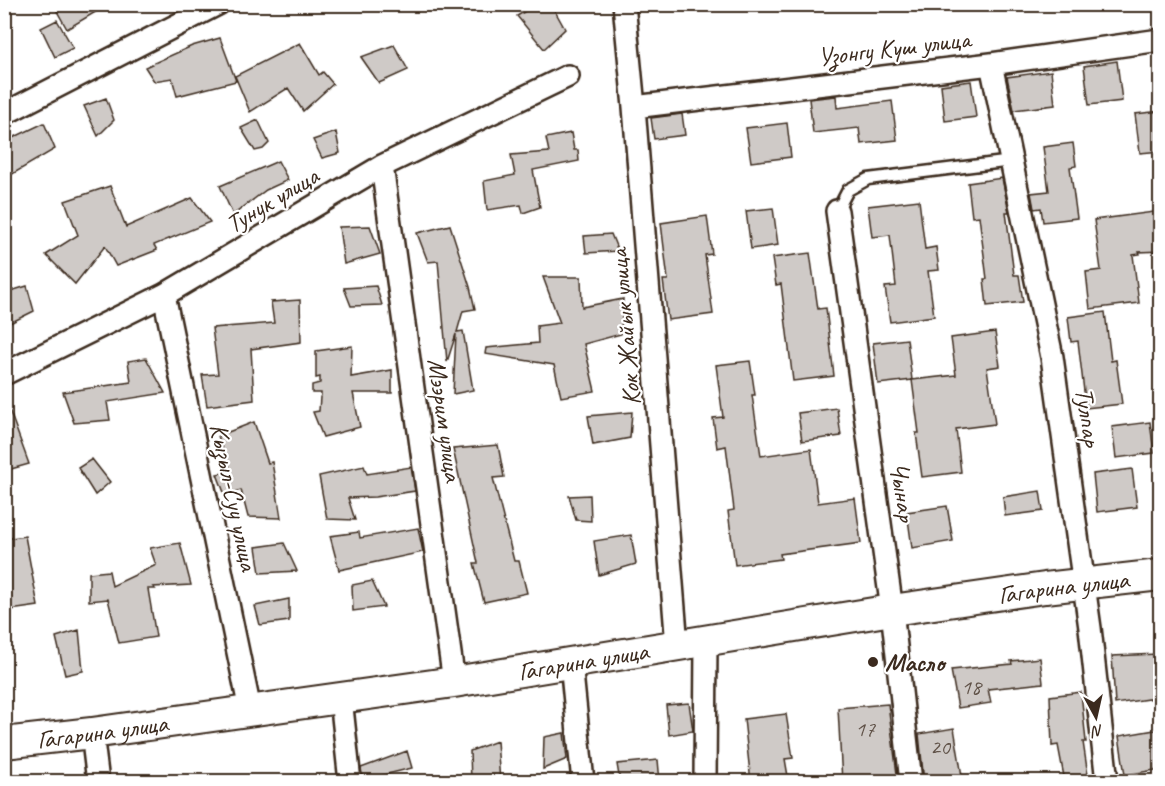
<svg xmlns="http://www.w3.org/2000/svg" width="1165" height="786" font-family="Caveat,sans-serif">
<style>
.building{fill:#cfcac7;stroke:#3b2a1e;stroke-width:1.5}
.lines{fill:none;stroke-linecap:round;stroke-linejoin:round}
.service-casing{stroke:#3b2a1e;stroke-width:15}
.minor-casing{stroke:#3b2a1e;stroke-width:26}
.secondary-casing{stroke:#3b2a1e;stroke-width:34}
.service{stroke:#fff;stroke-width:10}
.minor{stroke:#fff;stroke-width:21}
.secondary{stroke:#fff;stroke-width:30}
.poi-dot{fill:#3b2a1e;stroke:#fff;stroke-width:2}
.labels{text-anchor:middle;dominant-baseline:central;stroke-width:4.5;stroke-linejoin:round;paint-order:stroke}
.number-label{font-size:22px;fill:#605248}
.street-label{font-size:26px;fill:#3b2a1e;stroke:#fff}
.poi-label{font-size:26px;font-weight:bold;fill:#3b2a1e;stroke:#fff;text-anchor:start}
</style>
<rect width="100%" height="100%" fill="#fff"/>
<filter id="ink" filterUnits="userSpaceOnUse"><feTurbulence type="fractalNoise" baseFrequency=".0167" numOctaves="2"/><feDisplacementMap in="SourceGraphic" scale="12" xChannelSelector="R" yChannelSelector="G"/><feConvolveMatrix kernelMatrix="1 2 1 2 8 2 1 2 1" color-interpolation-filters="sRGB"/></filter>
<g filter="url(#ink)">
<path class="building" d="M53 4H109L67 29Z
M537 4H551L565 29 544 49 517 16Z
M57 20 73 48 55 57 41 28Z
M220 38 236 81 177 96 172 78 154 81 145 67 192 46Z
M300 43 319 75 323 72 333 84 303 111 288 88 250 112 235 76Z
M394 45 408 70 379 83 361 57Z
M1117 61 1122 101 1089 105 1084 66Z
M1051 71 1055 105 1014 110 1007 77Z
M971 81 976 117 945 121 941 85Z
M836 96 837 108 892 101 897 140 861 144 859 128 813 133 809 99Z
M106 98 114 120 98 136 84 106Z
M1161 111V151L1140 153 1135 114Z
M682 114 685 135 654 139 651 118Z
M258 120 269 143 263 149 255 151 241 128Z
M44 123 55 149 4 179V142Z
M787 123 791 157 751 162 746 128Z
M336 132 340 153 322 158 313 140Z
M571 133 574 150H578L579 161 533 170 540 207 523 213 521 205 487 210 484 181 515 175 511 155 549 152 546 138Z
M1073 143 1076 166 1070 167 1077 218 1043 222 1041 208 1034 209 1031 193 1049 191 1043 147Z
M278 161 288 180 266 190 233 215 220 186Z
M1002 178 1009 212H1006L1014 275H1019L1023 302 987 306 984 279H987L979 216 972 217 968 183Z
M110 186 126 227 192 198 210 222 154 245 157 250 116 266 105 246 75 284 46 255 78 235 65 201Z
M919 200 925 249 936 247 939 270 928 271 934 316 890 322 885 287 896 286 890 235 872 237 868 206Z
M773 208 778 245 751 249 746 211Z
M1161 211V251L1139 252 1140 254 1133 255 1139 303 1090 309 1086 272 1101 270 1094 220Z
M707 216 712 254 705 255 713 314 668 320 663 280H668L661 223Z
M450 225 470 287 475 309 463 311 457 332 463 331 473 390 453 394 456 334 447 362 438 261 428 262 417 233Z
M370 226 380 254 344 264 339 227Z
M611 234 618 251 586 253 584 236Z
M810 253 818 309 826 308 834 376 793 381 781 284 776 285 772 258Z
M543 277H581L582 307 623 299 621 334 584 344 595 391 561 397 554 365 485 354 486 348 538 343 537 326 560 323Z
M27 286 34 311 4 326V293Z
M376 286 382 305 351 306 344 288Z
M300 300 301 342 251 349 254 400 207 406 202 375 218 374 212 328 274 323 271 302Z
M1105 312 1111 361 1116 360 1122 404 1086 408 1078 341 1071 342 1068 317Z
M995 332 1000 366 987 368 995 424 956 429 961 472 922 477 916 433H919L912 380 956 375 951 338Z
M907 339 912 380 878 384 873 343Z
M352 346 351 377 392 370V393H353L360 427 323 437 313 412 319 411 320 397 321 396V393H312V385L320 383V377L316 378V351Z
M146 358 165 393 107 402 110 420 74 423 63 392 131 382 128 361Z
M750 361 755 395H752L761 456 811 449 818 503 855 498 861 543 780 554 781 559 735 565 728 511 734 510 726 446 717 448 713 418 723 417 716 365Z
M6 401 29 464 4 471V402Z
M837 408 841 436 802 441 798 413Z
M632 412 630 438 593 445 588 416Z
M254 422 268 463 272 462 281 518 248 517 241 490 225 495 217 474 231 471 218 436Z
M1150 422 1154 453 1116 458 1112 427Z
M498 445 504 477 493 478 514 561H519L527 593 484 602 474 563H478L453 449Z
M92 459 110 482 95 495 78 468Z
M364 466 367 474 411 467 415 491 375 497 348 498 355 520 327 519 319 476Z
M1132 469 1137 507 1097 512 1093 474Z
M1040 491 1043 511 1005 516 1003 497Z
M590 495 591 521 576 520 569 496Z
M947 506 953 541 912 548 907 512Z
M418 528 423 552 339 570 330 536 359 532 360 538Z
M631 535 636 564 599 575 594 541Z
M25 536 38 606 4 611V539Z
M180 543 191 585 153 587 155 589H148L156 637 119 643 108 599 89 601V573L109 571 112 586 156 565 150 548Z
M284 543 297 571 260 573 256 547Z
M372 581 384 607 353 611 352 585Z
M289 599V621L260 625 255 606Z
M79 630 83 671 65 675 56 637Z
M1158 654 1161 697 1115 704 1112 656Z
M1040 658 1043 683 988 689 991 703 958 708 951 670 1012 664 1011 661Z
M1081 692 1086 742H1083L1089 782H1065L1058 745 1052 746 1050 696Z
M689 703 693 731 669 735 666 705Z
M888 704 898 782H842L838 708Z
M786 714 793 758 785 759 789 782H751L744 719Z
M954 728 963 782H924L919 734Z
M1161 729V769L1125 775 1119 736Z
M564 733 567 759 543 769 544 737Z
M497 741 500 782H471L470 751Z
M407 751 412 768 363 780 361 768Z
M658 760 660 782H620L617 764Z"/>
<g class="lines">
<g class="service-casing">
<path id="service" d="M837 211 848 190 868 179 1012 161"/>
</g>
<g class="minor-casing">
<path id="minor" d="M624 4 634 107 677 646
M991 64 1052 357 1090 628 1107 782
M634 107 991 64 1160 40
M4 114 218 4
M382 166 454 682
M837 211 892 610 911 782
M164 295 250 710
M4 374 164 295 382 166 568 76
M571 663 583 782
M341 698 350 782
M92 733 98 782
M705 782 706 641"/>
</g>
<g class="secondary-casing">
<g id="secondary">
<path id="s1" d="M4 743 92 733 454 682 892 610 1045 588 1160 575"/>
</g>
</g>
<use href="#service" class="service"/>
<use href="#minor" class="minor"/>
<use href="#secondary" class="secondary"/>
</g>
</g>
<circle class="poi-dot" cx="873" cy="662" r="6"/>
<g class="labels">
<g class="number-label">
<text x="971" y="687">18</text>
<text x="865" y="729">17</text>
<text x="940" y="747">20</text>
</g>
<g class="street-label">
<text transform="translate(894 48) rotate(-7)">Узонгу Куш улица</text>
<text transform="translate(272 200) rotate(-31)">Тунук улица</text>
<text transform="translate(625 327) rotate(-95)">Кок Жайык улица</text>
<text transform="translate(1088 417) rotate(82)">Тулпар</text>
<text transform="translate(445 420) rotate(82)">Мээрим улица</text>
<text transform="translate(903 492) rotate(82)">Чынар</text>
<text transform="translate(234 497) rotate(78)">Кызыл-Суу улица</text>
<text stroke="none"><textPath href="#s1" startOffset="1071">Гагарина улица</textPath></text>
<text stroke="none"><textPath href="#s1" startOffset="585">Гагарина улица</textPath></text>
<text stroke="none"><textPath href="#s1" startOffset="99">Гагарина улица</textPath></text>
</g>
<g class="poi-label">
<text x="885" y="662">Масло</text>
</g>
</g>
<rect width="1165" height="786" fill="none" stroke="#fff" stroke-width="24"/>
<rect x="12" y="12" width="1141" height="762" fill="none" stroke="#3b2a1e" stroke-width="2" filter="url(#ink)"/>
<g transform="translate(1096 717) rotate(172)" stroke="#ffffff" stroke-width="4.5" paint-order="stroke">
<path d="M0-4.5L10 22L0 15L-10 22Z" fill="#3b2a1e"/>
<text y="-9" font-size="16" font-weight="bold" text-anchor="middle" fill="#3b2a1e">N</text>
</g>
</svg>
